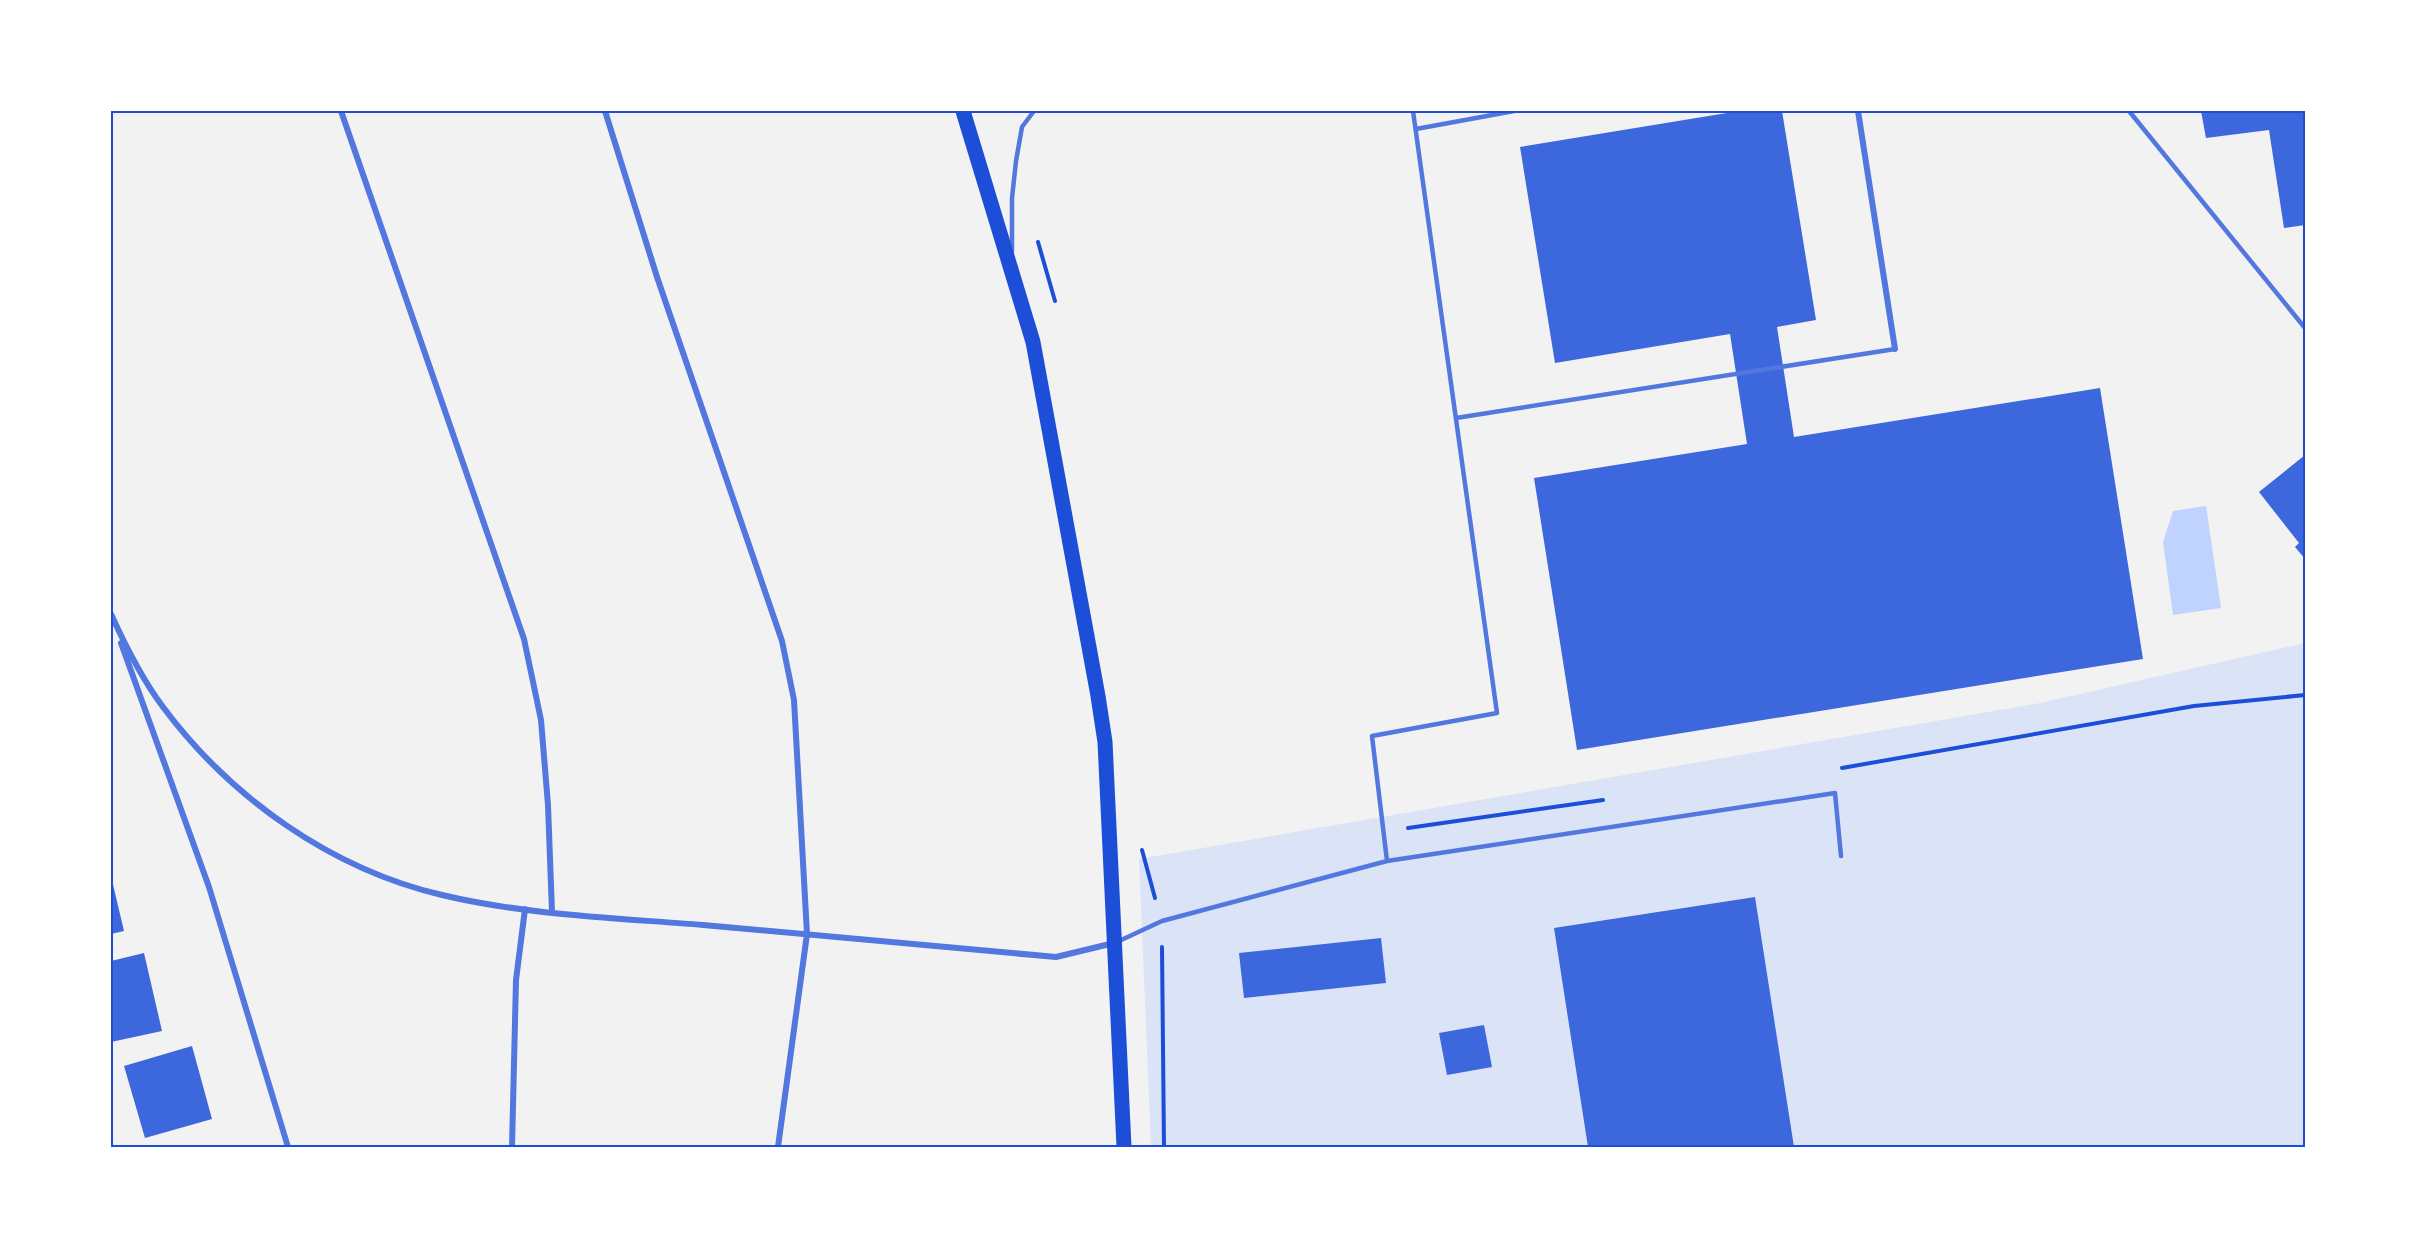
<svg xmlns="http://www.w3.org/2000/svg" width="2416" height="1258" font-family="Lato,sans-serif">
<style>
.green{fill:#dbe4f7}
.water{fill:#bfd3fe}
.building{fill:#3d67dc}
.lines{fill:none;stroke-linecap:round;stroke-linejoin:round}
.path{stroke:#1d4ed8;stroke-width:4}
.service{stroke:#5277de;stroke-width:4.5}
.minor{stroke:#5277de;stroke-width:6}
.primary{stroke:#1d4ed8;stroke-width:15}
.neatline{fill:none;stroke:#1d4ed8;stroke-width:2}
</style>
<rect width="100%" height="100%" fill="#f2f2f2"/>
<path class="green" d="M2305 643V1147H1151L1139 859 2040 703Z"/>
<path class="water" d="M2206 506 2221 608 2173 615 2163 542 2173 511Z"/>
<path class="building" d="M1739 111H1782L1816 320 1777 327 1794 437 2100 388 2143 659 1577 750 1534 478 1747 444 1730 334 1555 363 1520 147Z
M2201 111H2305V225L2284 228 2269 130 2206 138Z
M2305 455V559L2295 547 2299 543 2259 492Z
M111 876 124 931 111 934Z
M1755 897 1794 1147H1588L1554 928Z
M1381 938 1386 983 1244 998 1239 953Z
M144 953 162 1031 111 1042V961Z
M1484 1025 1492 1067 1447 1075 1439 1033Z
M192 1046 212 1119 145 1138 124 1066Z"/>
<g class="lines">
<path class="path" d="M1038 242 1055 301
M1842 768 2194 706 2305 695
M1408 828 1603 800
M1142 850 1155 898
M1162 947 1164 1147"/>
<path class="service" d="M2129 111 2305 328
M1416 129 1514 111
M1012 252V198L1016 161 1022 127 1034 111
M1456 418 1895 349
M1387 861 1372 736 1497 713 1413 111
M1117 942 1162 921 1387 861 1835 793 1841 856"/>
<path class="minor" d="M341 111 524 639 541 720 548 805 552 912
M605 111 657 277 782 641 794 700 807 934 778 1147
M1858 111 1895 349
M111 614C125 645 142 679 163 707 231 798 331 869 442 895 526 915 617 918 703 925 820 935 938 946 1056 957L1114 943
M121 643 209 887 288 1147
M512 1147 516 980 525 909"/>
<path class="primary" d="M963 111 1033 342 1098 696 1105 742 1124 1147"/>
</g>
<rect width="2416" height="1258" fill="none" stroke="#ffffff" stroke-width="225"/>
<rect x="112" y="112" width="2192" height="1034" class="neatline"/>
</svg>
